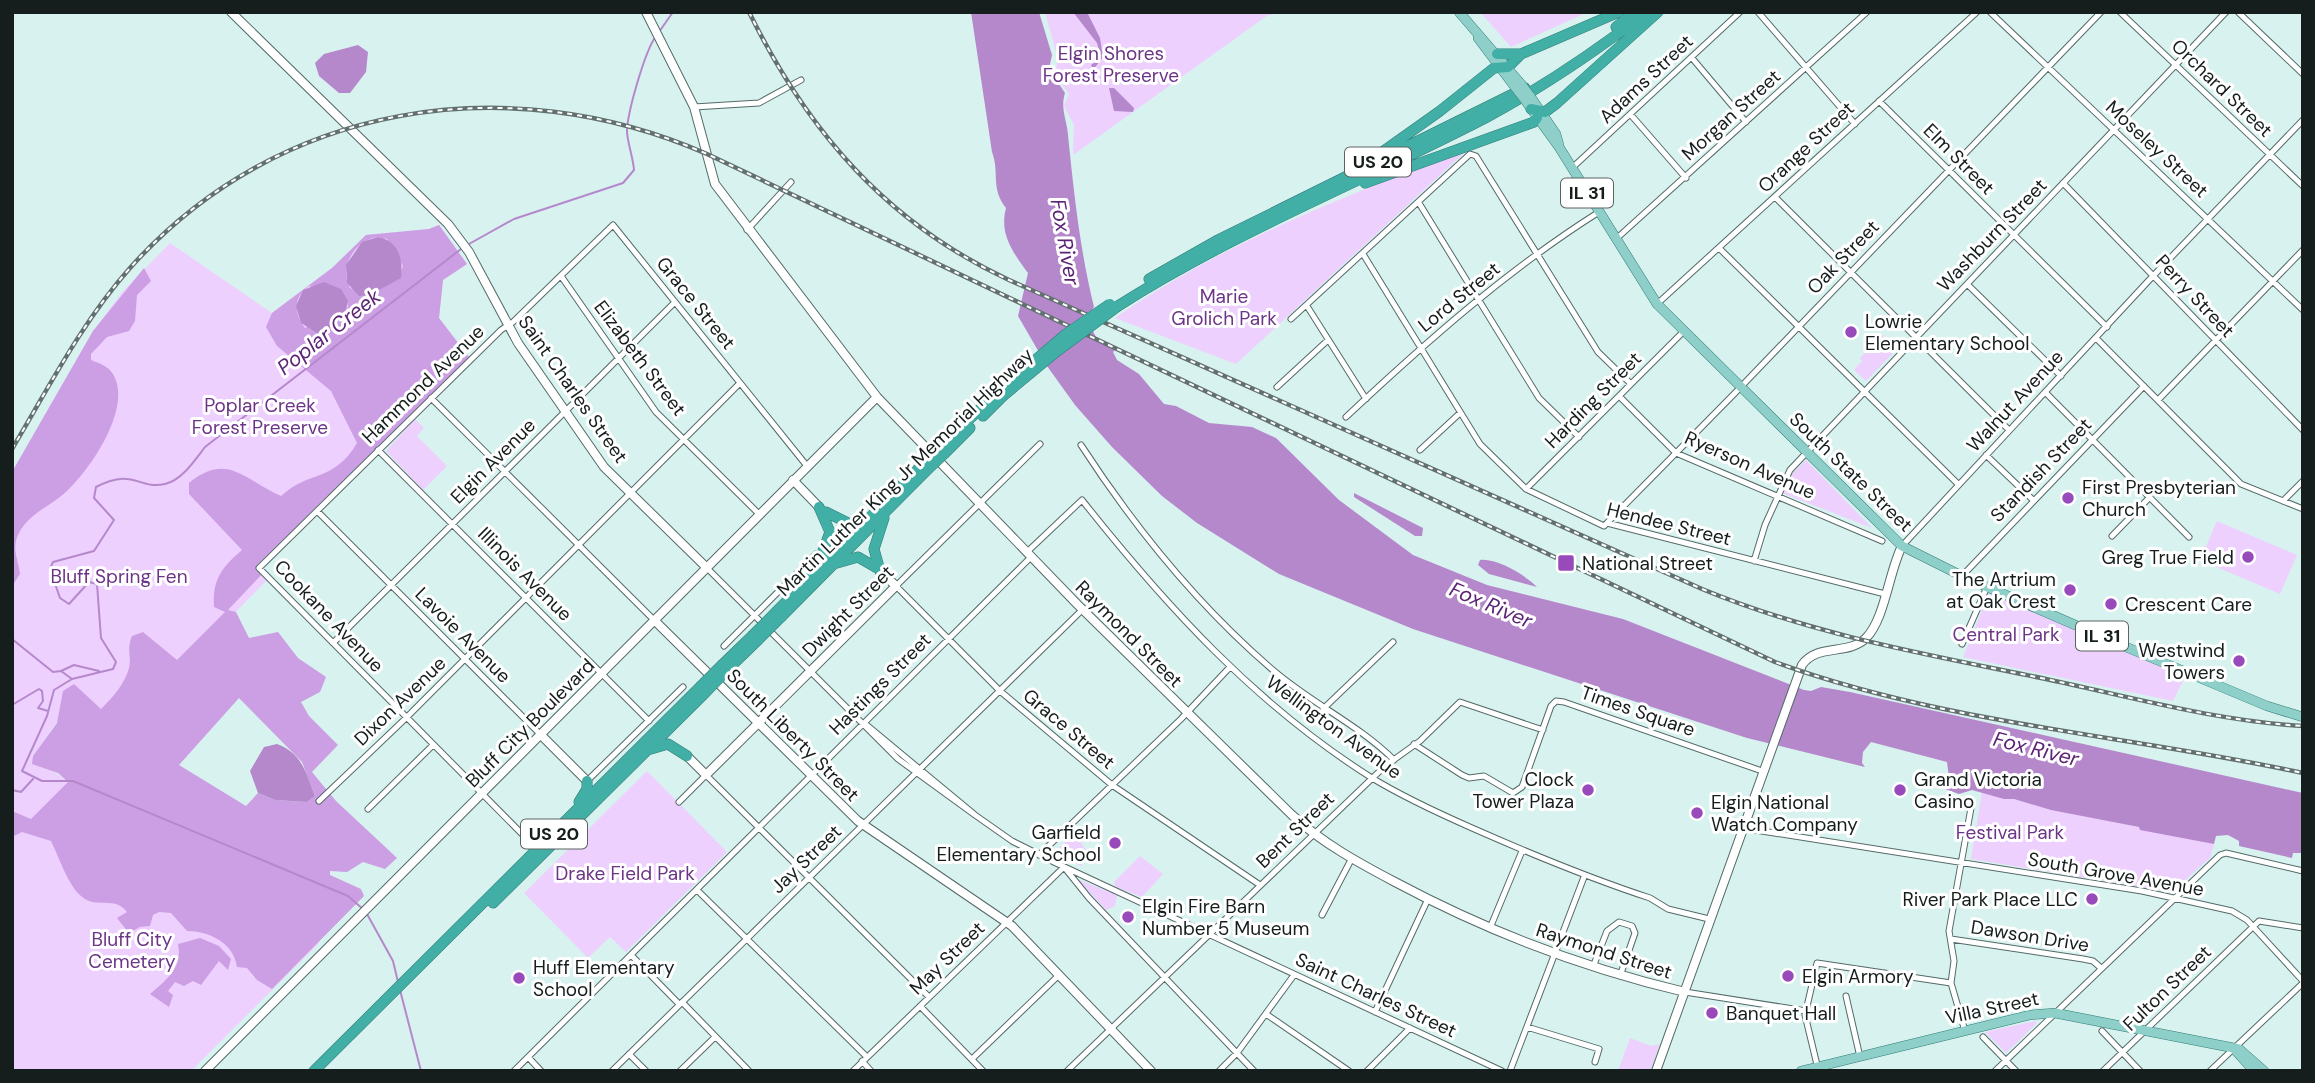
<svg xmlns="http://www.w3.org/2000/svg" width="2315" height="1083" font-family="'DM Sans',sans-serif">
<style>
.green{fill:#eed0fe}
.forest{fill:#cc9ee3;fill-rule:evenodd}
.water{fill:#b588cc}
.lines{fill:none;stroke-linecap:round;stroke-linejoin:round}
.stream{stroke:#b588cc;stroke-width:2}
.street-casing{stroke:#546a68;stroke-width:7}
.secondary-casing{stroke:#546a68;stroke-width:10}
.primary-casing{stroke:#327c76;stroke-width:10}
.highway-casing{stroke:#327c76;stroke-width:11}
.street{stroke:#fff;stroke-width:5}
.secondary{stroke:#fff;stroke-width:8}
.primary{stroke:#8ecfca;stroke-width:9}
.highway{stroke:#42afa6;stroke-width:10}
.rail-casing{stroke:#627170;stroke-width:4.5}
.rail{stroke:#fff;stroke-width:2;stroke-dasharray:5;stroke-linecap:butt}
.primary-bridge-casing{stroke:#327c76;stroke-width:10;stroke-linecap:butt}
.highway-bridge-casing{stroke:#327c76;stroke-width:11;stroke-linecap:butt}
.primary-bridge{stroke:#8ecfca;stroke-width:9}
.highway-bridge{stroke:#42afa6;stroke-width:10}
.poi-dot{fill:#984abb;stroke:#fff;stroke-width:2.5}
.labels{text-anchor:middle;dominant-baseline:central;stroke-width:6;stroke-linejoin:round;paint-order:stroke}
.shield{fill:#fff;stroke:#5b6261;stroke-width:2}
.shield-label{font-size:18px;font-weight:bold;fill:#151e1d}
.park-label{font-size:19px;fill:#6c3486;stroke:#fff}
.street-label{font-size:19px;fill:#151e1d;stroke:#fff}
.poi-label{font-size:19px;fill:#151e1d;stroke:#fff;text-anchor:start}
.water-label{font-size:21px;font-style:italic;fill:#5c2475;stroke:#fff}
</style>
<rect width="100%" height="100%" fill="#d8f2ef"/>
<path class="green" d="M1045 12H1293L1268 15 1073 155 1074 125 1064 106 1069 94 1056 77 1057 56Z
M1480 12H1588L1511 47Z
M1467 150 1236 364 1115 318C1225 242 1342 197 1467 150Z
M439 225 467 264 443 280 439 318 469 357 257 565 269 578 121 729 57 722 33 756 68 782 319 943 191 1071H12V472L93 331 123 291 170 243 272 313 332 268 366 235 429 229Z
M1882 335 1896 350 1866 381 1854 370 1862 361 1860 358Z
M415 419 424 428 417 436 447 466 423 490 386 451Z
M1806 460 1872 528 1782 493 1790 476Z
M2217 521 2297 555 2280 594 2200 560Z
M1989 593 2185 677 2173 701 1963 657Z
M647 771 727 852 626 952 610 937 588 958 524 893Z
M1982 792 2214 844 2210 858 2172 892 1971 859Z
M1072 835H1083L1086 838 1081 843 1090 855 1081 866 1054 853Z
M1140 856 1163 874 1142 897 1115 887 1114 882Z
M1077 879 1117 895 1115 906 1106 910Z
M2035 1021 2037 1023 2006 1053 1985 1032Z
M1630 1038 1651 1046 1660 1044 1650 1071H1618Z"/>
<path class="forest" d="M439 225 467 264 443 280 439 318 469 357 257 565 264 572 228 610 236 612 249 638 278 632 298 658 326 677 320 692 301 702 309 716 338 745 312 772 336 801 397 858 385 869 363 862 347 872 330 871V875L361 889 364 896 272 989 257 980 247 968 237 967C234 943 209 931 187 931L171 913 159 912 153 915 150 926 140 927 129 933 117 918 127 912C115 895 96 910 81 896 68 885 59 857 51 841L22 832 12 837V811L31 819 68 782 58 773 32 764 33 756 57 723 63 691 74 684 101 709C112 698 125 684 129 668 132 657 126 650 132 636L143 632 177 660 225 612 214 607C212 580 222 567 242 550L189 494V483C228 451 245 481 281 496 311 469 333 483 357 443L331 391 277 346 266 327 272 313 332 268 366 235 429 229ZM378 237 387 239 403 266 399 278 370 295 350 288C338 267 355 240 378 237ZM309 286 348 301V307L305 328C294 313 293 297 309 286ZM239 698 302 762 315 796 307 802 275 800 258 793 246 806 179 765Z
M144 268 151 281 137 295 135 321 129 331 107 337 91 354V360C100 364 107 365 113 374 133 407 91 468 68 490 53 505 29 513 19 533 11 548 18 558 20 574L12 586V472L93 331Z
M200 938 219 946 231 959 228 970 219 961 201 985 193 981 184 986 175 982 168 991 173 995 169 1007 150 994C166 980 183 968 178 944Z"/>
<path class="water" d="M971 12H1039L1052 55 1049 69 1065 93C1060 109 1067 120 1068 135 1074 194 1080 250 1094 307L1086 318 1096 337 1117 348 1113 352 1117 360 1139 374 1164 404 1176 406 1209 423 1252 427 1276 438 1339 500 1413 555 1487 585 1623 619 1804 690 1811 691 1821 687 1850 692 2303 793V853H2293L2292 858 2239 846V841L2228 835 2216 836 2214 844 2140 830 2139 827 2051 810 2014 799H2004L1972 790 1959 794 1940 787 1949 778 1947 762 1871 742 1863 752 1862 763 1865 767 1747 738 1413 629 1279 574 1197 523 1162 496 1112 447 1075 405 1047 366 1018 316 1028 273C1013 252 999 235 1006 208 990 187 1000 174 992 152Z
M1073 12H1087L1100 38 1103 57 1093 70 1091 65 1101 58 1097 43Z
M358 45 368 52 366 72 350 93H339L319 76 315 63 324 54Z
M1109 88H1114L1134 108 1133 112 1114 111Z
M378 237C400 241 403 261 401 278L370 295 359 296 347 283 346 265 362 242Z
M324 282 341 289 348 301C346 317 332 330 317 333L301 323 296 306 303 290Z
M1354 493 1423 528 1422 536H1415L1354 497Z
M1480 560C1497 558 1525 575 1537 587L1489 574 1478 565Z
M277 744C302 753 306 773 315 796L307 802 275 800 258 793 250 771 264 747Z"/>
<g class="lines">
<path class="stream" d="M659 32 673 12
M469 244 514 219 623 183 634 170C633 157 628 145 627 132 627 113 645 51 656 36
M12 639 53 672 61 671 72 679
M61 671 74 665 99 671
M12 705 39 689 42 691 43 701 38 708 48 711
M12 790 21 792 33 779
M12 793V798
M364 910 348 896 73 781H42L22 771 47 716 54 690 72 679 113 669 116 662 101 638 97 584 89 582 69 604 60 598 50 569 53 562 94 551 114 520 94 498 96 487C134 467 138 490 165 484 182 480 195 460 205 447L461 249
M367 914 393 961 398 982
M400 990 421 1071"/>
<g class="street-casing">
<path id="street" d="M1758 12 1855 124
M1990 12 2303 310
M2120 12 2303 186
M2238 12 2303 74
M1692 58 1746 122
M1879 101 2107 327
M694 107 759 103 801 80
M1631 115 1686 178
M1572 168 1740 12
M2063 183 2303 430
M1775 197 2009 430
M1419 203 1539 398 1579 437
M747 230 791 182
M1616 239 1867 12
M1719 248 1958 484
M1363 254 1480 444 1526 489 1604 526 1735 393 2101 12
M2154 275 2303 120
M561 276 656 412 759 514
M1967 284 2061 376
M1657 304 1977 12
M1307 306 1366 399
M1291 319 1470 154 1476 156 1598 352 1631 384
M2096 338 2241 484 2303 509
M1277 387 1328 340
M2045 392 2189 537
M1619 396 1676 453 1882 541
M431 398 654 620
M2158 400 2303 250
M1346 417C1425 343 1507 270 1599 212
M1040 444 896 586 1000 691 1112 785 1260 885
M1081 445C1135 528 1198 606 1274 671 1311 703 1359 725 1394 760
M378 450 649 721
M1420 450 1460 413
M1986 455 2033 500
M1526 489 1683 332
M2283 501 2303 481
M317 511 540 734
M1607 523 1885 594
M2112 536 2150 497
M1902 546 2152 277
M1026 553 1082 500C1166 606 1256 705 1372 778 1405 798 1438 813 1472 828 1531 854 1589 878 1650 898L1668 909 1709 919
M1754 561 1765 525 1790 470 2226 12
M706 567 898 759 975 815 864 723
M1962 576 2144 386
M333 643 675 302
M1962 644 1987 587
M724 646 816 554
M1323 709 1393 642
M1414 744 1462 775 1469 778 1484 776 1513 793 1522 787 1551 706 1556 701 1564 702 1762 771
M587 781 683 687
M319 801 406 718 739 384
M679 802 706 775 929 997
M368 809 433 745
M975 815 1012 841 1056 863 1502 1071
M1741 831 1749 829 2142 891 2232 911 2247 920 2303 981
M524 836 259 568 501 330 513 322 613 225 807 466
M1039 855 1181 719 1230 667
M697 890 867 1057
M1322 915 1352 858
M1490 928 1522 851
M1951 939 2083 959 2093 961 2101 968
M631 955 679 1004
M1593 967 1607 931 1619 922 1632 926 1635 933 1620 976
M1685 992 1806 1011
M1846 996 1860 1057
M682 1002 749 1071
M920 1006 983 1071
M1375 1012 1428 899
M1266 1014 1349 1071
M1527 1027 1599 1049 1595 1062
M1965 1031 1951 983 1954 961 1949 931 1971 808
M2102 1031 2140 1071
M1983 1037 2016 1071
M629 1054 646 1071
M528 1057 541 1071
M972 1059 1059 975
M862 1061 871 1071
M1818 1069 1805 1015 1817 963 1951 983
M514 1071 1031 557
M612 1071 1082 610
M680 1071 715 1037
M853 1071 1064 867 1089 898 1254 1071
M1067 1071 1385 766 1420 741 1460 702 1543 730
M1219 1071 1237 1053 1294 975
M1367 1071 1410 1028
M1510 1071 1584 877
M1995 1071 2220 855 2226 853 2303 871
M2103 1071 2259 921 2303 928
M2210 1071 2303 983"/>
</g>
<g class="secondary-casing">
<path id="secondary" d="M231 12 448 224 469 252 518 343 604 467 706 567
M646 12 694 107 715 184 877 397 1078 605 1292 815C1322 843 1359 863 1395 882 1487 931 1583 968 1685 992
M793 480 819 507
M654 620 858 821 1012 926 1151 1071
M540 734 587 781
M687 756 706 775 896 586 880 571
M205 1071 877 397
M1656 1071 1802 665C1817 643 1848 656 1866 638 1885 619 1889 571 1902 546"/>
</g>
<g class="primary-casing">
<path id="primary" d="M1459 12 1521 84
M1478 38 1515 87
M1530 96 1556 134 1559 145
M1525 100 1559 147 1657 304 1902 546 1962 576 2119 644 2267 706 2303 717
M2235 1050 2254 1071
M1801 1071 2030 1015 2055 1013 2239 1049 2264 1071"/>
</g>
<g class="highway-casing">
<path id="highway" d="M1616 27 1635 12
M1497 54H1521L1619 12
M1531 109 1545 112 1557 103 1658 12
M1371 160 1440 111 1494 68 1508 67 1521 54
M1365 183 1534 122 1537 118
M1149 279 1216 241 1525 88
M1118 306C1234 232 1364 181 1487 117 1543 87 1596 51 1647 12
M983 416 1003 396
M939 448 999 391
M945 453 970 428
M826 512 850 524 866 519
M837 563 858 557 877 568
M818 565 830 532 819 507
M880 571 874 549 884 518
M777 611 923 464
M782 616 927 470
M723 664 752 636
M728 669 757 641
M651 749 668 744 687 756
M579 802 587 789V781
M493 903 705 693
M314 1071 700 687"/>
</g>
<use href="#street" class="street"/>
<use href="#secondary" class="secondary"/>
<use href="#primary" class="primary"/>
<use href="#highway" class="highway"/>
<g class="rail-casing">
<path id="rail" d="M749 12C808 132 887 223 1009 280L1702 589C1813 635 1930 655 2046 679 2131 697 2216 721 2303 726
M12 449C49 387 82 322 130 268 278 102 508 67 707 154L1775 662C1945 724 2127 735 2303 773"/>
</g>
<use href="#rail" class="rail"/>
<g class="primary-bridge-casing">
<path id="primary-bridge" d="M1521 84 1530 96
M1515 87 1525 100"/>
</g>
<g class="highway-bridge-casing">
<path id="highway-bridge" d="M999 391 1066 334 1110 304
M1003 396 1056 352 1118 306
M923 464 939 448
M927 470 945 453
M752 636 777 611
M757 641 782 616
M700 687 723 664
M705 693 728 669"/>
</g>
<use href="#primary-bridge" class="primary-bridge"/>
<use href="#highway-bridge" class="highway-bridge"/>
</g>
<g class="poi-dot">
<circle cx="1851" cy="332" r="7"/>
<circle cx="2068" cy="498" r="7"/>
<circle cx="2248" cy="557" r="7"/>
<rect x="1557" y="554" width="18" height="18" rx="3.5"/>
<circle cx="2070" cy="590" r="7"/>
<circle cx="2111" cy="604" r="7"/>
<circle cx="2239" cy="661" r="7"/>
<circle cx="1588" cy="790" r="7"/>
<circle cx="1900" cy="790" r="7"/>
<circle cx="1697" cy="813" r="7"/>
<circle cx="1115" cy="843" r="7"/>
<circle cx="2092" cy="899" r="7"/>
<circle cx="1128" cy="917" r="7"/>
<circle cx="1788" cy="976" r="7"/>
<circle cx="519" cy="978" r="7"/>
<circle cx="1712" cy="1013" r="7"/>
</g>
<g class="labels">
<g class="shield">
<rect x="1345" y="147.5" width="66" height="29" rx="5"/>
<rect x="1561" y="178.5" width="52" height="29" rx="5"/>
<rect x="2076" y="621.5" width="52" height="29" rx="5"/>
<rect x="521" y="819.5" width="66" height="29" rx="5"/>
</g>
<g class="shield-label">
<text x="1378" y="162">US 20</text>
<text x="1587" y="193">IL 31</text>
<text x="2102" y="636">IL 31</text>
<text x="554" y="834">US 20</text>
</g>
<g class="park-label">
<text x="1111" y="53">Elgin Shores<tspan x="1111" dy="22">Forest Preserve</tspan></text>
<text x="1224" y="296">Marie<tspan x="1224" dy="22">Grolich Park</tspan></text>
<text x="260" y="405">Poplar Creek<tspan x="260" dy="22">Forest Preserve</tspan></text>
<text x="119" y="576">Bluff Spring Fen</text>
<text x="2006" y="634">Central Park</text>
<text x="2010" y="832">Festival Park</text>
<text x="625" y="873">Drake Field Park</text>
<text x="132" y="939">Bluff City<tspan x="132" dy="22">Cemetery</tspan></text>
</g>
<g class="street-label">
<text transform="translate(1646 79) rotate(-43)">Adams Street</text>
<text transform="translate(2222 88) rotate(44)">Orchard Street</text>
<text transform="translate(1731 115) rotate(-42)">Morgan Street</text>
<text transform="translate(1806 147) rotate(-43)">Orange Street</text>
<text transform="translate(2157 149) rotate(43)">Moseley Street</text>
<text transform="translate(1959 159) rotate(45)">Elm Street</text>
<text transform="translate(1992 235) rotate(-46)">Washburn Street</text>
<text transform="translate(1843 257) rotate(-46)">Oak Street</text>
<text transform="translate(2195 296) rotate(47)">Perry Street</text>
<text transform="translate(1459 297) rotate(-39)">Lord Street</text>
<text transform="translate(696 303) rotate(51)">Grace Street</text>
<text transform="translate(640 358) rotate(53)">Elizabeth Street</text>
<text transform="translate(423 384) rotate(-44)">Hammond Avenue</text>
<text transform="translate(573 389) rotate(55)">Saint Charles Street</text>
<text transform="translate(1593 400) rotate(-45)">Harding Street</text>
<text transform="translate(2015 401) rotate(-47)">Walnut Avenue</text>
<text transform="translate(493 461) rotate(-45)">Elgin Avenue</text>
<text transform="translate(1750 465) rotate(24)">Ryerson Avenue</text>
<text transform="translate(2041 470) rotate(-46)">Standish Street</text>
<text transform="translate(905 472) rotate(-44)">Martin Luther King Jr Memorial Highway</text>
<text transform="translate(1851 472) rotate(44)">South State Street</text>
<text transform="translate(1669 524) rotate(14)">Hendee Street</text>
<text transform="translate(525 574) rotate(45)">Illinois Avenue</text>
<text transform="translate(848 611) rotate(-45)">Dwight Street</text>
<text transform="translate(329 616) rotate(46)">Cookane Avenue</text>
<text transform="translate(1129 634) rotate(45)">Raymond Street</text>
<text transform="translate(463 635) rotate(45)">Lavoie Avenue</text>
<text transform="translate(880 684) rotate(-45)">Hastings Street</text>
<text transform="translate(400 701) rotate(-44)">Dixon Avenue</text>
<text transform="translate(1638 711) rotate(19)">Times Square</text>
<text transform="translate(530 723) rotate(-45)">Bluff City Boulevard</text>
<text transform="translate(1334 727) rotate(36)">Wellington Avenue</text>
<text transform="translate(1069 729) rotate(40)">Grace Street</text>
<text transform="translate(793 735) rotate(45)">South Liberty Street</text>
<text transform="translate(1295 830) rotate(-44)">Bent Street</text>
<text transform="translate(806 859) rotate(-44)">Jay Street</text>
<text transform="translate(2116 874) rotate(10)">South Grove Avenue</text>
<text transform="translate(2030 936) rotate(9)">Dawson Drive</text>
<text transform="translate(1604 951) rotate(18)">Raymond Street</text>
<text transform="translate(947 958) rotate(-44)">May Street</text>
<text transform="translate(2167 988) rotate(-44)">Fulton Street</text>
<text transform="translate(1376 995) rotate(25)">Saint Charles Street</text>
<text transform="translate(1992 1008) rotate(-12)">Villa Street</text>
</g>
<g class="poi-label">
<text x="1865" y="321">Lowrie<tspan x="1865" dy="22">Elementary School</tspan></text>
<text x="2082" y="487">First Presbyterian<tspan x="2082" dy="22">Church</tspan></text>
<text x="2234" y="557" text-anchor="end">Greg True Field</text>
<text x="1582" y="563">National Street</text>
<text x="2056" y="579" text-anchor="end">The Artrium<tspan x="2056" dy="22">at Oak Crest</tspan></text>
<text x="2125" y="604">Crescent Care</text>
<text x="2225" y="650" text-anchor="end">Westwind<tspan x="2225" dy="22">Towers</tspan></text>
<text x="1574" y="779" text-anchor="end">Clock<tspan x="1574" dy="22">Tower Plaza</tspan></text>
<text x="1914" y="779">Grand Victoria<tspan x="1914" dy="22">Casino</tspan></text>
<text x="1711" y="802">Elgin National<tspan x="1711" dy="22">Watch Company</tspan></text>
<text x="1101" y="832" text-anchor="end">Garfield<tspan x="1101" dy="22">Elementary School</tspan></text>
<text x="2078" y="899" text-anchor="end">River Park Place LLC</text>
<text x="1142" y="906">Elgin Fire Barn<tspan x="1142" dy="22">Number 5 Museum</tspan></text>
<text x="533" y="967">Huff Elementary<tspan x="533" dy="22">School</tspan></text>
<text x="1802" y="976">Elgin Armory</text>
<text x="1726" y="1013">Banquet Hall</text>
</g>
<g class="water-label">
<text transform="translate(1065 242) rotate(80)">Fox River</text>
<text transform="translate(329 332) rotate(-38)">Poplar Creek</text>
<text transform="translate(1491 605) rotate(23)">Fox River</text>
<text transform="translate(2036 749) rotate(14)">Fox River</text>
</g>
</g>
<rect width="2315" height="1083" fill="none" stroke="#151e1d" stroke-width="28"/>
</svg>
